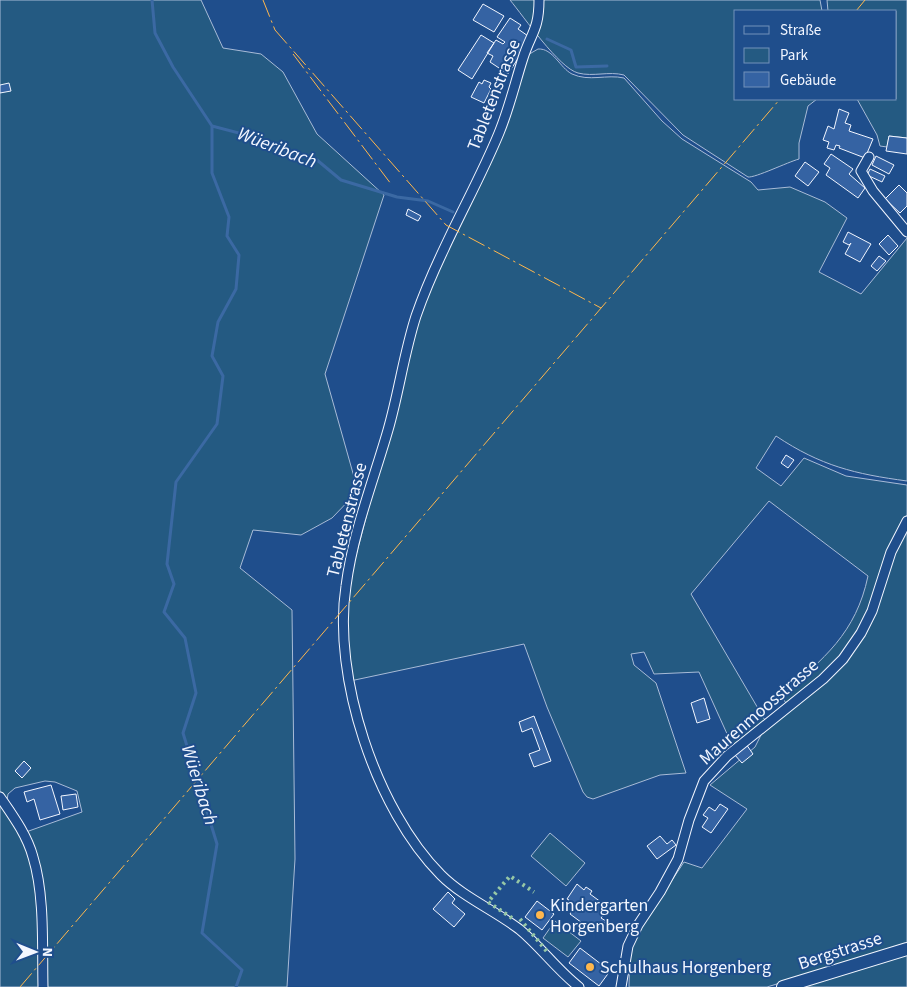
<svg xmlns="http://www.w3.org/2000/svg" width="907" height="987" font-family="'Source Sans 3',sans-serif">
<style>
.green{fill:#245a82;stroke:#a8bbd7;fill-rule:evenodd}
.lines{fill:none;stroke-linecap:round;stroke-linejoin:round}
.stream{stroke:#3b69a3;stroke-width:3}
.building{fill:#3563a3;stroke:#f2f6ff}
.street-casing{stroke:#f2f6ff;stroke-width:11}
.secondary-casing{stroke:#f2f6ff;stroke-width:14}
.street{stroke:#1f4e8c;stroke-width:9}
.secondary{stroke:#1f4e8c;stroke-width:12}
.hedge{stroke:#97c8a6;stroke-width:4;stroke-dasharray:2.5 4;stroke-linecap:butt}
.power{stroke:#ffb74d;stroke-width:1;stroke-dasharray:18 4 2.5 4;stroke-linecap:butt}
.poi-dot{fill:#ffb74d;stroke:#1f4e8c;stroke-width:2}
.labels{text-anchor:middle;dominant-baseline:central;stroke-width:4;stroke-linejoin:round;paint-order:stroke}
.street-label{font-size:18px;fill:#f2f6ff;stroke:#1f4e8c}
.poi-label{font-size:18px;fill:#f2f6ff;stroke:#1f4e8c;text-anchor:start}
.water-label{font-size:19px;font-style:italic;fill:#f2f6ff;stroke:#1f4e8c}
</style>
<rect width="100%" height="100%" fill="#1f4e8c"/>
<path class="green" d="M0 0H201L223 48 261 54 283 72 317 134 384 195 325 374 358 491 332 518 301 535 253 530 240 568 292 610 295 859 287 987H0ZM45 781 55 782 77 791 82 812 26 832 13 807 7 800 8 794 15 788Z
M510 0H820L822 11H736V99H817L808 106 799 143V159C788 162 755 178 748 177L683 135 624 75C609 71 593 77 578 73 559 68 524 17 510 0Z
M827 0H907V138L889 136 887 147 880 146 877 135 857 99H896V11H828Z
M538 49C553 48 560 68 572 74 589 82 607 74 624 78L662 121 682 139 751 182 758 190 790 187 825 202 847 218 819 272 861 294 907 238V481C855 474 821 466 776 436L756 468 781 486 804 458 846 476 907 485V515L890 549 864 621 841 657 818 680 787 705 781 695C824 659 856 633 868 576L769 501 691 594 766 722 733 747 699 672 654 674 644 652 631 654 634 665 656 683 686 773 660 775 593 799 587 797 583 792 547 707 524 644 350 681 346 644 350 578 419 318 526 56Z
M907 526V944L767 987H629L630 950 641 927 684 862 702 868 747 809 710 785 755 747 763 731 851 653Z
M550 833 585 863 566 886 531 856Z
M555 921 581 941 568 957 543 938Z
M907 953V987H800Z"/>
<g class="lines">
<path class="stream" d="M152 0 155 33 173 67 212 126V173L229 217 227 236 239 255 236 289 218 322 212 356 223 376 217 424 176 482 167 564 174 584 164 612 185 638 196 693 183 733 217 844 202 933 242 970 236 987
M547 39 571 50 576 67 607 66
M212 126 258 138 270 147 317 160 341 180 397 197 428 201 453 212"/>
</g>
<path class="building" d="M483 4 504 16 494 32 473 20Z
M510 18 521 25 518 29 531 38 508 74 490 62 493 56 487 53 496 40 503 44 505 42 497 37Z
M481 35 494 43 472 79 458 70Z
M484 80 491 83 489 87 491 89 484 103 471 97 479 82 482 84Z
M9 83 11 91 0 93V85Z
M839 109 849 113 845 123 851 125 849 131 873 139 865 158 839 148 840 146 836 145 834 150 827 148 829 142 823 140 828 126 834 129Z
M889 136 907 138V154L886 151Z
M831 154 853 169 849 174 865 188 858 198 826 175 830 168 824 164Z
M876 156 894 165 889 174 872 165Z
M805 162 819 172 808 186 795 176Z
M870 169 885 176 882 182 867 175Z
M899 185 907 193V206L900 213 885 199Z
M408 209 421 216 418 221 406 215Z
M848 232 871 244 860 262 845 254 851 243 849 245 843 242Z
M888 235 898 246 889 255 879 244Z
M879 256 886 261 877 271 871 266Z
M786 455 794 460 788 468 781 463Z
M704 698 710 719 697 723 691 703Z
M534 716 551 761 534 767 529 754 540 750 532 728 522 732 519 722Z
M746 744 753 754 742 763 734 754Z
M24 761 31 768 22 778 15 771Z
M51 785 60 814 40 820 34 799 27 802 24 792Z
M76 794 78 807 63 810 61 796Z
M720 804 728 809 711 833 702 827 708 818 703 815 709 807 715 811Z
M660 836 667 844 672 840 676 845 657 859 647 846Z
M577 884 584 890 586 887 592 891 590 894 609 908 601 918 606 921 602 927 599 924 593 931 570 914 572 911 565 906 569 900 567 899Z
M448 892 455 899 452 903 465 914 454 927 433 909Z
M537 901 554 914 542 930 525 917Z
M580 948 610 971 599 986 569 963Z"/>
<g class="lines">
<g class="street-casing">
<path id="street" d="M539 0C539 30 531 33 523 58 515 83 509 109 499 133 483 172 462 210 444 249 434 270 424 293 416 316 404 353 399 392 388 430 373 482 353 532 346 586 332 676 376 810 441 875 463 897 494 910 519 929 540 946 557 970 579 987
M869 157 861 171 873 191 907 232
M0 797C13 816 27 835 33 857 45 896 42 947 43 987
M621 987 628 946 638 925 660 892 678 859 689 820 704 781 727 756 823 679 843 659 861 633 872 611 891 552 907 521"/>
</g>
<g class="secondary-casing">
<path id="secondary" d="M783 987 907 949"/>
</g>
<use href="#street" class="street"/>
<use href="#secondary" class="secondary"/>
<path class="hedge" d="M512 918 488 902 510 876 534 892
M520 919 549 954"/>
<path class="power" d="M263 0 275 30
M856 11 865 0
M275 30 446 225 601 308
M293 54 391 184
M20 987 780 99"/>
</g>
<g class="poi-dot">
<circle cx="540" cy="915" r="5"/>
<circle cx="590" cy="967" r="5"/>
</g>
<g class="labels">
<g class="street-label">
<text transform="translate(494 95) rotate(-69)">Tabletenstrasse</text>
<text transform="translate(347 520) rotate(-76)">Tabletenstrasse</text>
<text transform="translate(759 712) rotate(-41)">Maurenmoosstrasse</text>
<text transform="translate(840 951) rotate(-18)">Bergstrasse</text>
</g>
<g class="poi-label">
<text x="550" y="905">Kindergarten<tspan x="550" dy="21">Horgenberg</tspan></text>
<text x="600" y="967">Schulhaus Horgenberg</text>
</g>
<g class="water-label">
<text transform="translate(277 148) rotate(21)">Wüeribach</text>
<text transform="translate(199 785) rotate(73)">Wüeribach</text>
</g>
</g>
<rect x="734" y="10" width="162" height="90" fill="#1f4e8c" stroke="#7391ba"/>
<rect x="744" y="26" width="25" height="8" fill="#1f4e8c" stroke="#7391ba"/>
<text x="780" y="35" font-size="15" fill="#f2f6ff">Straße</text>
<rect x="744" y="48" width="25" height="15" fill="#245a82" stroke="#7391ba"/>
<text x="780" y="60" font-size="15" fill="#f2f6ff">Park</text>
<rect x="744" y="72" width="25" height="15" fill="#3563a3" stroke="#7391ba"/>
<text x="780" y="85" font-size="15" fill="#f2f6ff">Gebäude</text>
<g transform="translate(35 952) rotate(91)" stroke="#1f4e8c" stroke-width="4" paint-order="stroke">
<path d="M0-4L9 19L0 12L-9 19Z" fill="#f2f6ff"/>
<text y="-8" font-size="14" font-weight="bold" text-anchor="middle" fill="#f2f6ff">N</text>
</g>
</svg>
